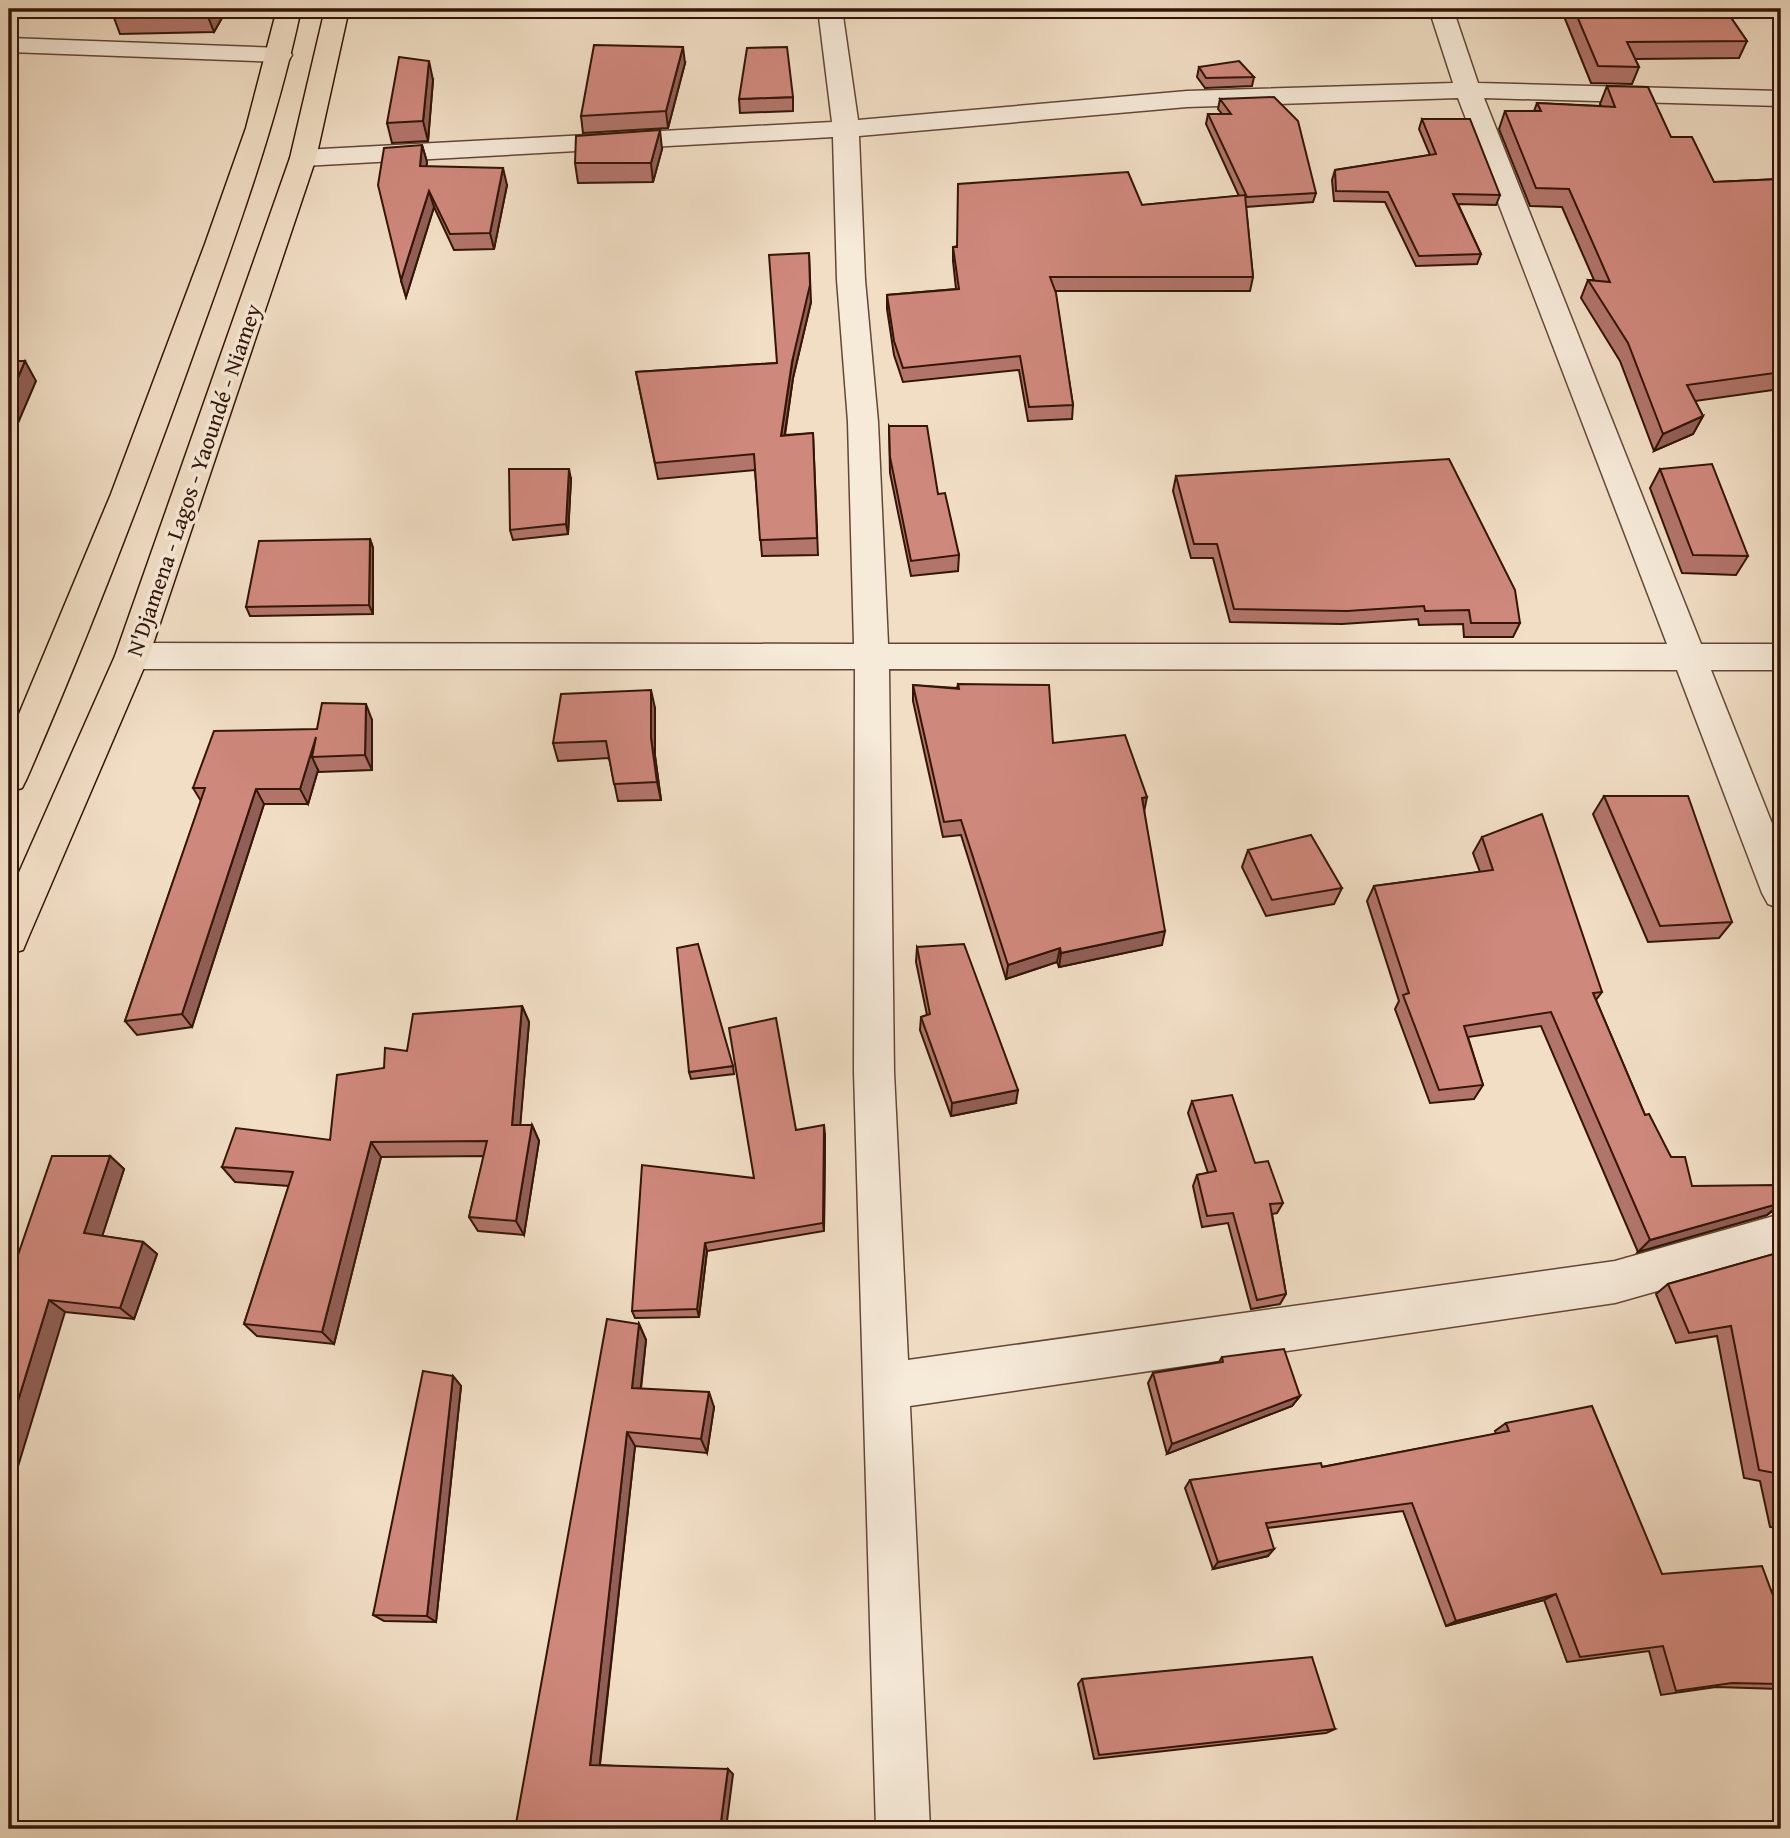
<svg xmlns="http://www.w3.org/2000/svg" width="1790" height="1838" font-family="'Gentium Book Plus',serif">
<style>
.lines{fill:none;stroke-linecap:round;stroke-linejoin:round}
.minor-casing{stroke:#634736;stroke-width:3}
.highway-casing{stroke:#341507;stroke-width:3}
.minor{fill:#f6ead9;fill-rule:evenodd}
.highway{fill:#f1dec5;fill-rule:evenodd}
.wall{fill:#b2756b;stroke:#341507;stroke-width:2}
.shaded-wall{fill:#915f57;stroke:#341507;stroke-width:2}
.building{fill:#cf887c;stroke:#341507;stroke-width:2}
.labels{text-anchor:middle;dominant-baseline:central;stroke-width:7;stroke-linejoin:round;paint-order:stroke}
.street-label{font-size:23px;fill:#341507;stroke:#f6ead9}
</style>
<rect width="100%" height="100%" fill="#f1dec5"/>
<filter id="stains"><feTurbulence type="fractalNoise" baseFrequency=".00286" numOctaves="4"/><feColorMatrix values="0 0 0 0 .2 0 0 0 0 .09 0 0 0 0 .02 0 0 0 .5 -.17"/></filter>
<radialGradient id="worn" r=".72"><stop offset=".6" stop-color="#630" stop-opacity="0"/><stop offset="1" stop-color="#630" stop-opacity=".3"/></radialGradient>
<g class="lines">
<g class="minor-casing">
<path id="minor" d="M818 9H842L858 120 1187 91 1453 83 1429 9H1453L1478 83 1781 91V106L1484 98 1701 644H1781V670H1711L1781 846V909L1768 904 1762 893 1677 670 889 669 894 1072 908 1360 1615 1261 1781 1214V1256L1615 1303 910 1406 930 1829H876L854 1072 855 669H132L120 665 115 656 120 647 132 643 854 644 848 422 837 280 833 137 303 166 294 164 290 158 294 152 303 150 832 122ZM1458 98 1667 644H888L878 422 865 280 859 136 1187 107Z
M9 38 280 48 289 50 292 55 289 60 280 62 9 52Z"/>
</g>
<g class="highway-casing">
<path id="highway" d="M277 9H301C277 122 238 230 199 338 146 487 90 633 27 778L22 788 9 792V738L111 494 205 244 246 128Z
M325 9H349L316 158 149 656 28 938 23 950 9 954V895L115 656 290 158Z"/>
</g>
<use href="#minor" class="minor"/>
<use href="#highway" class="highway"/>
</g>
<path class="wall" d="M116 9H227L214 32 120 34 113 15Z
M1561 9H1725L1747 41 1739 58 1635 59 1639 67 1632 84 1591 83Z
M685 63 668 128 583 133 581 116Z
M1199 67 1254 77 1252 86 1205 88 1197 77Z
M433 80 428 141 392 143 387 123Z
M1607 86 1671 137 1714 182 1781 179V391L1780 389 1695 401 1703 416 1693 434 1654 451 1620 361 1581 298 1588 280H1594L1562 207 1530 206 1499 129 1505 111H1534L1537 103 1601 106 1600 104Z
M793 97V111L740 113 739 99Z
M1220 99 1316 193 1313 202 1246 207 1253 277 1250 291H1055L1073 405 1072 419 1028 421 1019 370 903 382 894 355 887 309V295L956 289 953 261V247L1142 205 1239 196 1206 124 1208 114H1222L1218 109Z
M1422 119 1500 195 1496 205 1458 204 1481 254 1477 264 1416 266 1385 202 1334 201 1332 180 1335 170 1430 155 1419 129Z
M422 145 427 162 426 167 507 185 494 249 454 250 434 207 406 297 401 280Z
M662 149 653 182 578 183 575 163Z
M811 302 793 378 785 435 813 433 818 555 762 556 755 470 658 479 636 372 777 363Z
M889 426 938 494 959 555 958 571 911 576 890 473Z
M1660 469 1748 556 1736 575 1682 573 1650 488Z
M1176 476 1520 623 1513 637H1464L1463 624 1419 625 1418 619 1342 624 1230 622 1213 558H1191L1173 491Z
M571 479 568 534 513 540 510 530Z
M370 539 373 548V614L250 616 246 607Z
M958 684 1053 743 1144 810 1162 945 1059 967 1057 962 1006 979 961 835 943 837 913 701V685L957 688Z
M655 708V756L661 800 618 801 609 758 558 761 553 743Z
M372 720V770L319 772 318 770 308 804H264L192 1027 137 1035 125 1021 201 801 193 788 317 729Z
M1604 796 1732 922 1719 938 1648 942 1593 814Z
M1482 837 1602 992 1596 1000 1645 1115 1671 1157 1692 1186 1781 1204 1767 1215 1638 1252 1541 1026 1468 1037 1483 1085 1474 1099 1430 1103 1395 1009 1399 1001 1367 901 1374 886 1480 872 1473 853Z
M1248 850 1342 888 1334 904 1266 916 1242 867Z
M917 947 1016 1103 951 1116 920 1030 921 1017 927 1015 916 962Z
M522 1006 529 1022 520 1125H532L539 1141 524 1235 478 1231 469 1217 484 1156 381 1157 334 1344 257 1336 244 1324 289 1186 235 1182 222 1167 330 1140 384 1068 407 1051Z
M733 1066 734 1074 691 1079 689 1072Z
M1192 1101 1255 1163 1283 1203 1277 1213 1272 1214 1286 1294 1280 1304 1251 1309 1228 1223 1202 1227 1193 1186 1197 1175 1208 1173 1188 1113Z
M796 1130 825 1134 824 1231 707 1251 699 1317 635 1318 632 1311 754 1178Z
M110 1156 124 1169 102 1236 143 1242 157 1254 134 1319 65 1312 9 1281Z
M1781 1252V1529L1770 1527 1760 1481 1744 1478 1717 1336 1676 1343 1656 1294 1668 1284Z
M639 1324 646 1340 641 1389 714 1407 707 1453 635 1446 600 1765 733 1774 515 1829Z
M1222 1357 1300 1396 1292 1406 1167 1454 1148 1383 1153 1373 1219 1362Z
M453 1376 461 1386 436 1622 384 1621 373 1615Z
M1506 1423 1662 1574 1781 1617V1689L1716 1687 1661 1695 1649 1651 1567 1662 1544 1600 1446 1626 1403 1511 1267 1528 1268 1556 1213 1569 1185 1488 1190 1480 1322 1467 1496 1434 1495 1431Z
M1082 1679 1335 1729 1326 1733 1094 1759 1078 1684Z"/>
<path class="shaded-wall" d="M210 9H227L214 32 207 14Z
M683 47 685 63 668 128 666 111Z
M429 61 433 80 428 141 423 121Z
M660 130 662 149 653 182 651 163Z
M422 145 427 162 425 183 420 166Z
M503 168 507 185 494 249 490 233Z
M429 191 434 207 406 297 401 280Z
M809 253 811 302 793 378 782 452 781 436Z
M25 361 36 381 9 444V399Z
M1703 416 1693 434 1654 451 1663 434Z
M569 469 571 479 568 534 566 524Z
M370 539 373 548V614L369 605Z
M651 690 655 708V756L661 800 657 782 651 738Z
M366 704 372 720V770L365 755Z
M316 737 312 757 318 770 308 804 300 789Z
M256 789 264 804 192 1027 182 1014Z
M1147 797 1144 812 1142 798Z
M1165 931 1162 945 1059 967 1061 953Z
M1060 948 1057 962 1006 979 1008 965Z
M522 1006 529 1022 519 1140 512 1125Z
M1018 1090 1016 1103 951 1116 952 1103Z
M532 1125 539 1141 524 1235 516 1221Z
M824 1125 825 1134 824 1231 823 1223Z
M371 1142 381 1157 334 1344 322 1332Z
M110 1156 124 1169 99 1246 84 1233Z
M1781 1203 1767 1215 1638 1252 1650 1240Z
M143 1242 157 1254 134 1319 120 1308Z
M705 1243 707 1251 699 1317 697 1309Z
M49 1300 65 1312 9 1496V1430Z
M639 1324 646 1340 639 1403 632 1388Z
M453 1376 461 1386 436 1622 427 1616Z
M709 1392 714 1407 707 1453 701 1439Z
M1300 1396 1292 1406 1167 1454 1172 1444Z
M627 1432 635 1446 599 1770 590 1765Z
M1274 1549 1268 1556 1213 1569 1218 1562Z
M1556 1594 1544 1600 1446 1626 1456 1621Z
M728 1769 733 1774 726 1829H720Z"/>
<path class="building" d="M116 9H210L207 14 113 15Z
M1574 9H1725L1747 41 1627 42 1639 67 1598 66Z
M594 45 683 47 666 111 581 116Z
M787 47 793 97 739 99 747 48Z
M399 57 429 61 423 121 387 123Z
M1239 61 1254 77 1206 78 1199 67Z
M1607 86 1648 87 1671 137H1692L1714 182 1781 179V372L1687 385 1703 416 1663 434 1628 343 1588 280 1610 282 1569 189 1536 188 1505 111H1541L1537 103 1615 107Z
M1274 97 1298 121 1316 193 1247 197 1208 114H1231L1220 99Z
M1422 119H1470L1500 195 1453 194 1481 254 1419 256 1388 192 1336 191 1335 170 1436 154Z
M660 130 651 163H575L576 136Z
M422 145 420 166 503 168 490 233 450 234 429 191 401 280 378 185 384 148Z
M1128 172 1142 205 1245 195 1253 277H1050L1056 293 1073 405 1029 407 1020 356 903 368 894 341 887 295 959 289 953 247H957L958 184Z
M809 253 810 285 792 362 781 436 813 433 817 538 760 540 754 454 655 463 636 372 777 363 769 255Z
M9 361H25L9 399Z
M889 426H927L938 494 945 493 959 555 911 561 890 457Z
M1449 459 1515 590 1520 623H1471L1469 610 1425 611 1424 606 1347 611 1234 609 1217 544H1194L1176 476Z
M1712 464 1748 556 1693 555 1660 469Z
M509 469H569L566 524 510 530Z
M370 539 369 605 246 607 259 541Z
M958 684 1049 685 1053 743 1125 735 1147 797 1142 798 1165 931 1061 953 1060 948 1008 965 961 820 944 822 913 685 959 689Z
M651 690V738L657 782 614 784 606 741 553 743 561 694Z
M322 703 366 704 365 755 312 757 316 737 300 789H256L182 1014 125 1021 205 788H193L214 731 317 729Z
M1604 796H1688L1732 922 1660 926Z
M1542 814 1602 992 1593 993 1645 1115 1649 1114 1671 1157H1685L1692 1186 1775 1185 1781 1203 1650 1240 1551 1012 1464 1026 1483 1085 1439 1090 1403 995 1409 993 1374 886 1493 870 1482 837Z
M1311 835 1342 888 1272 900 1248 850Z
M698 944 733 1066 689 1072 677 948Z
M964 944 1018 1090 952 1103 921 1017 930 1014 917 947Z
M522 1006 512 1125H532L516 1221 469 1217 487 1141 371 1142 322 1332 244 1324 293 1172 222 1167 236 1128 330 1140 337 1075 384 1068 385 1048 407 1051 413 1014Z
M776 1018 796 1130 824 1125 823 1223 705 1243 697 1309 632 1311 642 1165 754 1178 729 1028Z
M1232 1095 1255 1163 1268 1161 1283 1203 1270 1204 1286 1294 1257 1300 1233 1213 1207 1216 1197 1175 1216 1171 1192 1101Z
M52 1156H110L84 1233 143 1242 120 1308 49 1300 9 1430V1281Z
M1781 1252V1500L1775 1473 1759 1470 1731 1326 1689 1333 1668 1284Z
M607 1319 639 1324 632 1388 709 1392 701 1439 627 1432 590 1765 728 1769 720 1829H515Z
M1284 1349 1300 1396 1172 1444 1153 1373 1223 1362 1222 1357Z
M423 1371 453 1376 427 1616 373 1615Z
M1592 1406 1662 1574 1762 1566 1781 1617V1684L1732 1683 1676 1691 1663 1646 1580 1657 1556 1594 1456 1621 1412 1503 1266 1523 1274 1549 1218 1562 1190 1480 1321 1463 1322 1467 1509 1431 1506 1423Z
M1312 1657 1335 1729 1099 1755 1082 1679Z"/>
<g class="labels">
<g class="street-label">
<text transform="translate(193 480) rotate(-71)">N'Djamena - Lagos - Yaoundé - Niamey</text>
</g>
</g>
<rect width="1790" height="1838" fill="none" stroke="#f1dec5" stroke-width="35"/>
<rect x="10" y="10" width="1769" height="1817" fill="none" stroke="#341507" stroke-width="3.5"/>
<rect x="18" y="18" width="1755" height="1803" fill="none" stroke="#341507" stroke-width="2"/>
<rect width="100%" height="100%" filter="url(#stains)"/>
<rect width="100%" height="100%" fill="url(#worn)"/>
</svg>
